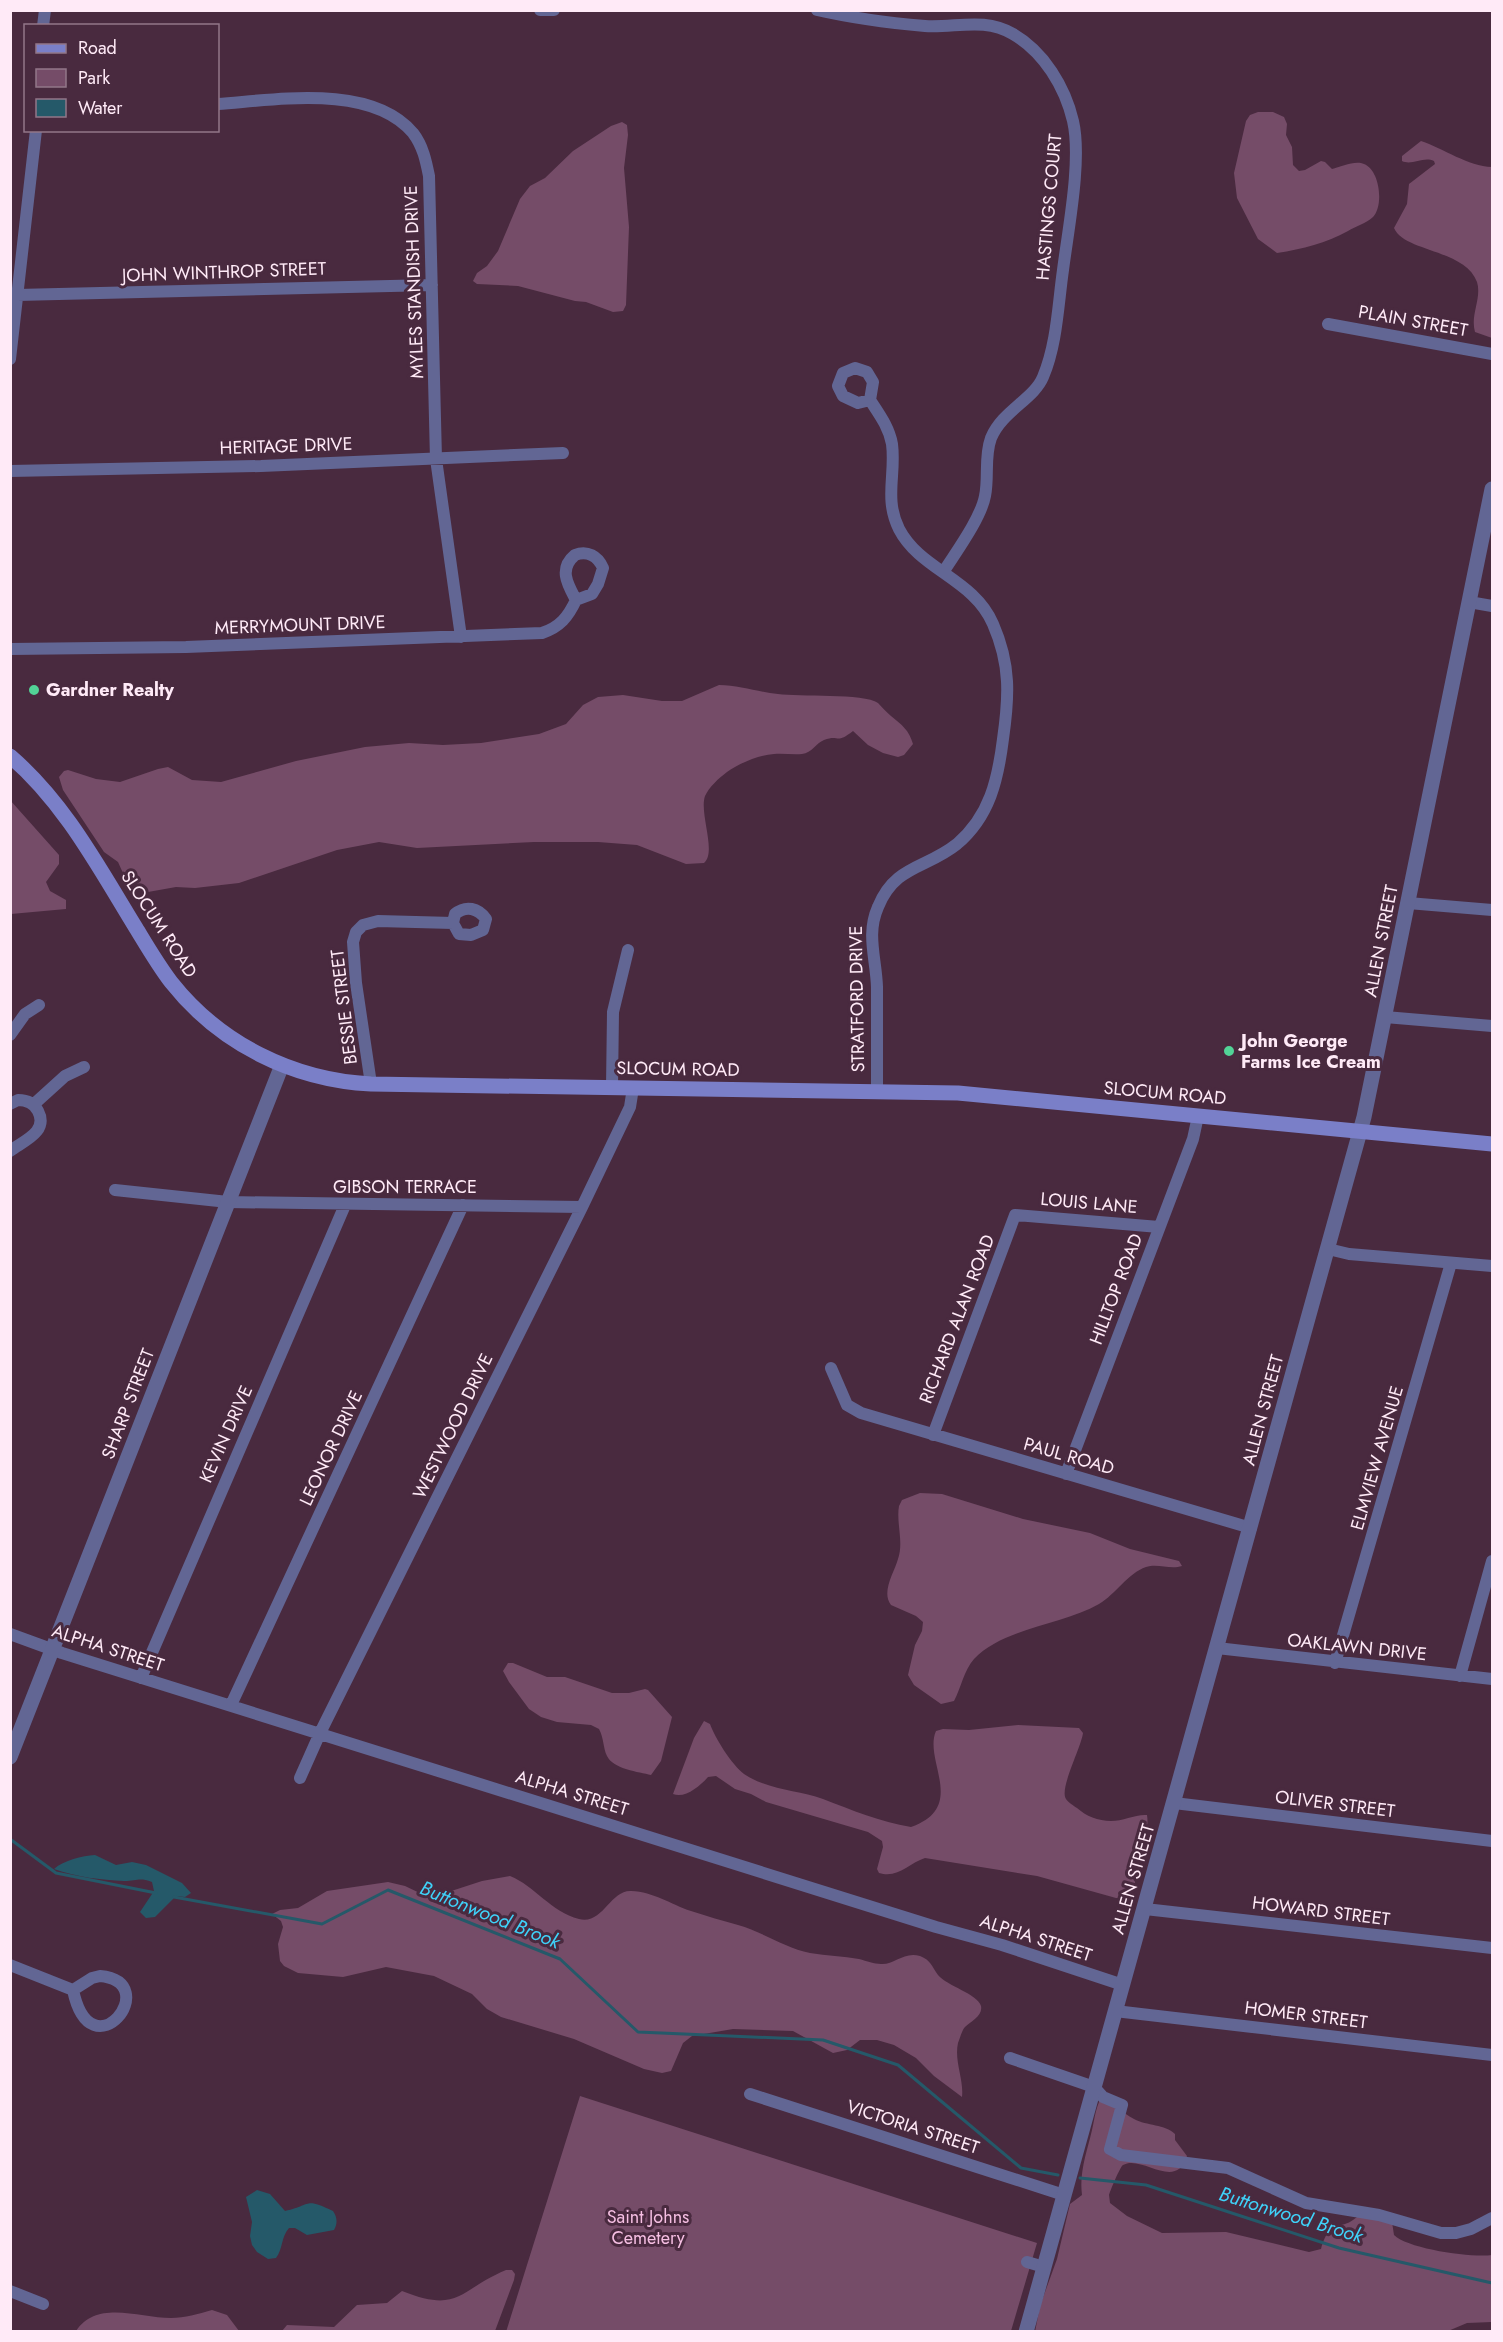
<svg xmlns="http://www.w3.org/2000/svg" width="1503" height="2342" font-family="Jost,sans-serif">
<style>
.green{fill:#754c68}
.water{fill:#255969}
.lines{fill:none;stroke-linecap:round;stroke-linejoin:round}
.stream{stroke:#255969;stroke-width:3}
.minor{stroke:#626694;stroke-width:12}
.tertiary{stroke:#626694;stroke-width:15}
.secondary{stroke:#7a7fc8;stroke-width:15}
.poi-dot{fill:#52d397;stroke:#492a3f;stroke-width:2}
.labels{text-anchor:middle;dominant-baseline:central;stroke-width:6;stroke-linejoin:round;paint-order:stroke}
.street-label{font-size:18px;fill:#ffeaf7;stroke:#492a3f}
.poi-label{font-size:18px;font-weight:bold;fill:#ffeaf7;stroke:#492a3f;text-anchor:start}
.park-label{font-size:18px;fill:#f6bfe3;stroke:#492a3f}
.water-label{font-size:20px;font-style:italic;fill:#3fd2f9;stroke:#492a3f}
</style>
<rect width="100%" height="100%" fill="#492a3f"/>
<path class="green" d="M1258 112H1273L1284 117 1287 124 1286 135 1292 147 1293 165 1299 171 1305 170 1321 161 1325 162 1332 169C1341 167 1355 160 1364 164 1380 170 1384 206 1373 217 1365 224 1356 226 1348 231 1326 243 1303 249 1277 253L1258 239 1237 198 1234 173 1246 121 1250 115Z
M622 122 627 125 628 135 624 168 629 227 626 305 623 311 613 312 586 302 575 301 518 286 477 284 473 281 477 273 487 266 498 251 520 199 530 186 545 178 573 151 611 126Z
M1421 141C1444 149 1468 166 1492 167V338L1475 332C1470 315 1482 298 1477 282 1465 249 1404 252 1394 228L1407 204 1409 184 1435 164 1434 161C1423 156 1412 166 1402 161V156Z
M719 685C739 685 758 692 778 694 798 697 864 693 878 703 882 707 886 712 891 716 902 725 909 730 913 744L904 755 898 757 883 753 868 745 853 731C835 745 840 734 824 740 816 743 812 753 802 754 793 755 783 753 774 754 758 755 740 763 727 772 719 778 709 787 705 796 699 814 717 852 704 863L686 864 637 845 598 842H534L417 848 379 842 337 850 239 883 195 888 176 887 148 892 138 890 127 882 118 862 104 852 63 790 59 777 64 771 68 770 96 779 120 782 158 769 168 767 192 780 221 782 296 761 365 747 409 743 443 745 481 743 539 734 566 724 583 705 598 697 623 695 662 701H682Z
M10 800 59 855V864L46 882 50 891 66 900V909L11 914Z
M920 1493 942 1494 1023 1519 1090 1533 1130 1549 1179 1561 1182 1566C1170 1570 1158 1563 1146 1567 1128 1573 1116 1594 1099 1604 1062 1625 1003 1628 974 1659 964 1670 961 1688 954 1701L941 1704 914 1685 908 1675 915 1645 922 1631 923 1622 916 1616 891 1605C881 1592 894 1573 898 1559 904 1542 896 1523 899 1506L902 1500Z
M508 1663H513L547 1677H565L612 1693H629L645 1689 648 1690 672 1717 661 1761 651 1775C639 1772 613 1769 607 1756 603 1748 604 1738 599 1729L591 1725 557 1722 541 1717 529 1709 509 1682 503 1671Z
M704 1721 710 1724C715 1738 732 1765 744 1774 768 1790 797 1790 823 1799 852 1810 880 1822 911 1827 968 1807 923 1760 936 1731L943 1729 969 1730 1018 1725 1079 1728 1083 1733C1081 1748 1059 1789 1066 1799 1068 1802 1074 1806 1077 1808 1086 1816 1098 1821 1111 1821 1123 1821 1136 1814 1147 1815 1150 1833 1139 1849 1135 1866 1134 1875 1138 1891 1129 1897 1125 1900 1120 1898 1116 1898L1037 1876 925 1858C909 1863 898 1879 879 1873L877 1869 883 1847 882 1841 868 1832 766 1802 751 1794 735 1789 716 1776 708 1777C700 1786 685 1799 673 1794L694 1738Z
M510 1876C535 1886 551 1912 579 1919 603 1925 610 1890 631 1891 654 1892 670 1904 691 1911 707 1916 723 1921 738 1925 763 1932 785 1948 810 1953 827 1956 843 1956 859 1959 867 1961 874 1964 881 1964 894 1965 904 1951 920 1956 931 1960 932 1967 938 1975 947 1986 978 1994 981 2006 983 2016 971 2021 965 2027 962 2030 960 2038 958 2043 954 2061 964 2079 962 2097L934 2076 916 2058 894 2045 877 2040H860L847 2050 833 2053 793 2031 733 2029 692 2036 683 2043 671 2071 662 2073 644 2069 574 2039 501 2017 487 2009 472 1994 434 1976 386 1967 343 1977 298 1973 284 1966 280 1961 278 1944 283 1927 281 1921 272 1914 280 1910 298 1908 327 1891 388 1882 405 1886 426 1896H436L482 1881Z
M1103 2094C1113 2102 1122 2113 1134 2119 1147 2126 1165 2124 1175 2134V2140L1187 2156C1176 2192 1142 2154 1123 2165 1120 2167 1111 2189 1109 2195L1110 2203 1127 2216 1162 2233 1226 2232 1309 2252 1321 2249C1332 2213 1340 2235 1360 2214L1392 2222 1394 2235C1408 2249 1472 2258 1492 2255V2322L1467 2323 1448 2331 1035 2332 1040 2306 1057 2259 1070 2204 1082 2195C1079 2172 1087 2152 1092 2130 1095 2116 1096 2106 1103 2094Z
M580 2096 1037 2243 1011 2331 506 2332Z
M506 2270H512L515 2274 514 2280 495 2331H282L287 2325 334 2327 357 2305 387 2303 402 2291C460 2314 458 2290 506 2270Z
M212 2310 227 2315 239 2331H76C97 2299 140 2318 171 2318 185 2318 198 2314 212 2310Z"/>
<path class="water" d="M95 1855 116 1865 132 1862 146 1865 182 1883 191 1893 185 1897 176 1896 155 1917 146 1918 140 1912 154 1891 152 1882C139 1877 137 1881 124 1881 101 1880 76 1877 54 1869 64 1860 82 1856 95 1855Z
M257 2190 270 2194 285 2211C312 2205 304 2197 333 2211 337 2217 338 2223 334 2230L307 2235 295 2228H289C281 2237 283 2249 276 2258L268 2259 257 2252 252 2245 250 2236 252 2222 246 2197Z"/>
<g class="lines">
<path class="stream" d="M10 1839 56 1873 156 1893
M174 1897 322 1924 388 1890 560 1959 638 2032 823 2040 898 2065 1021 2168 1058 2175
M1080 2178 1146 2185 1339 2248 1492 2283"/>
<path class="minor" d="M540 10H554
M817 10C852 18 890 23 925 26 956 28 984 17 1013 34 1044 52 1065 87 1073 121 1082 160 1068 230 1063 270 1058 305 1057 344 1043 377 1034 399 1002 411 991 438 984 457 989 477 985 496 981 518 956 552 944 571
M43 26 45 10
M218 104C275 100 371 83 413 133 423 146 426 161 429 176L436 459 461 637
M17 295 432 285
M1328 324 1492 354
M10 359 36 130
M870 400 873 382 867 372 855 368 843 373 838 386 843 396 858 403 870 400C879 414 889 427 892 444 896 474 884 499 899 529 920 570 974 579 993 624 1011 665 1009 697 1003 739 998 779 990 816 957 844 926 869 895 865 878 907 866 934 876 958 877 987 877 1021 877 1056 877 1091
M10 471 261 466 563 453
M1469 602 1492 606
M10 649 186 647 542 633C560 627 568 617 576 600L592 594 598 584 603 568C598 556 587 550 575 555 558 569 568 585 576 600
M1408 903 1492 910
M1385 1017 1492 1026
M10 1035 25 1014 39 1005
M371 1084 356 983 353 942 356 932 363 925 378 921 453 923 459 934 471 935 483 930 486 919C478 908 466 905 455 914L453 923
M612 1087 613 1012 628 950
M10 1104 18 1100C26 1100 34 1103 38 1111 49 1132 23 1141 10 1151
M33 1105 65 1076 84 1067
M115 1190 228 1202 582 1207
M1328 1249 1349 1254 1492 1266
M831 1368 847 1405 861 1413 1251 1528
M933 1435 1015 1215 1159 1227
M1066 1474 1193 1139 1198 1116
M10 1634 62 1653 936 1927 1002 1945 1123 1985
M1217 1648 1492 1679
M1335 1663 1451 1263
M1460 1676 1492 1561
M141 1678 345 1205
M231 1705 463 1205
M300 1778 320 1733 582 1207 630 1107 633 1088
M1174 1803 1492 1841
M1145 1909 1492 1948
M10 1965 73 1990
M100 1976C165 1982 91 2076 73 1990L92 1978Z
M1115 2011 1492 2055
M1010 2058 1094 2087 1103 2097 1122 2105 1110 2149 1121 2155 1228 2168 1306 2203 1379 2215 1441 2233H1456L1471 2229 1492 2218
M750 2094 1064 2195
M1027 2262 1044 2267
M10 2291 43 2304"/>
<path class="tertiary" d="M10 1757 282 1065
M1026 2332 1364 1117 1492 489"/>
<path class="secondary" d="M10 756C65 803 99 868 136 928 147 946 158 965 171 982 220 1044 293 1080 371 1084L958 1093 1492 1144"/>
</g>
<g class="poi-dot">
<circle cx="34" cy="690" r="6"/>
<circle cx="1229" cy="1051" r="6"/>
</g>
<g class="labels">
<g class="street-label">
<text transform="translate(1049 207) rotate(-85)">HASTINGS COURT</text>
<text transform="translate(224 272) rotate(-2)">JOHN WINTHROP STREET</text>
<text transform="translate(414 282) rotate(-92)">MYLES STANDISH DRIVE</text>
<text transform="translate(1413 321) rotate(10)">PLAIN STREET</text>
<text transform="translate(286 446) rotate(-2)">HERITAGE DRIVE</text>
<text transform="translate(300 625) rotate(-2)">MERRYMOUNT DRIVE</text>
<text transform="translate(159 924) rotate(57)">SLOCUM ROAD</text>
<text transform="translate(1381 941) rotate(-79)">ALLEN STREET</text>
<text transform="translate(857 999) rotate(-91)">STRATFORD DRIVE</text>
<text transform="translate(344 1007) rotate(-97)">BESSIE STREET</text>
<text transform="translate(678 1069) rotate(1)">SLOCUM ROAD</text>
<text transform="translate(1165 1093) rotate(5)">SLOCUM ROAD</text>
<text x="405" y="1187">GIBSON TERRACE</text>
<text transform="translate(1089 1203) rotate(5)">LOUIS LANE</text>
<text transform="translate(1116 1289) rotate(-69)">HILLTOP ROAD</text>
<text transform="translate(957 1319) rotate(-69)">RICHARD ALAN ROAD</text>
<text transform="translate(128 1404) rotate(-69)">SHARP STREET</text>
<text transform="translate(1263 1410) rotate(-75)">ALLEN STREET</text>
<text transform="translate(453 1426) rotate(-64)">WESTWOOD DRIVE</text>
<text transform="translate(226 1434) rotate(-66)">KEVIN DRIVE</text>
<text transform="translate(331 1448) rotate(-65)">LEONOR DRIVE</text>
<text transform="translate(1069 1456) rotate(16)">PAUL ROAD</text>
<text transform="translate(1377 1458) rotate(-74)">ELMVIEW AVENUE</text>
<text transform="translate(1357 1647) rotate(6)">OAKLAWN DRIVE</text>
<text transform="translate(108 1648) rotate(18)">ALPHA STREET</text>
<text transform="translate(572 1793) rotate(17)">ALPHA STREET</text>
<text transform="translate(1335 1804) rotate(7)">OLIVER STREET</text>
<text transform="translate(1133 1879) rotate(-74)">ALLEN STREET</text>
<text transform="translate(1321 1911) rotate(7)">HOWARD STREET</text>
<text transform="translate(1036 1938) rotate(18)">ALPHA STREET</text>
<text transform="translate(1306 2015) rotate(7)">HOMER STREET</text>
<text transform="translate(913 2127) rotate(18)">VICTORIA STREET</text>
</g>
<g class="poi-label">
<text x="46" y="690">Gardner Realty</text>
<text x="1241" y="1041">John George<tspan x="1241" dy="21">Farms Ice Cream</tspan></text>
</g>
<g class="park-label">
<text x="648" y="2217">Saint Johns<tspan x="648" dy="21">Cemetery</tspan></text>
</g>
<g class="water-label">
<text transform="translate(490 1915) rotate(22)">Buttonwood Brook</text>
<text transform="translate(1291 2215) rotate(17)">Buttonwood Brook</text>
</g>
</g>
<rect width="1503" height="2342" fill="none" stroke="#ffeaf7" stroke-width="24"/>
<rect x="24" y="24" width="195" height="108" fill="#492a3f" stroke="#927789" stroke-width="1.5"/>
<rect x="36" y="44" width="30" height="9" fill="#7a7fc8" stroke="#927789" stroke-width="1.5"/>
<text x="78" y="54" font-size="18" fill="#ffeaf7">Road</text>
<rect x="36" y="69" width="30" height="18" fill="#754c68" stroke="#927789" stroke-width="1.5"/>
<text x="78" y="84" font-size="18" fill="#ffeaf7">Park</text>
<rect x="36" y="99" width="30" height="18" fill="#255969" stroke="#927789" stroke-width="1.5"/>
<text x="78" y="114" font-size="18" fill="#ffeaf7">Water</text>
</svg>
